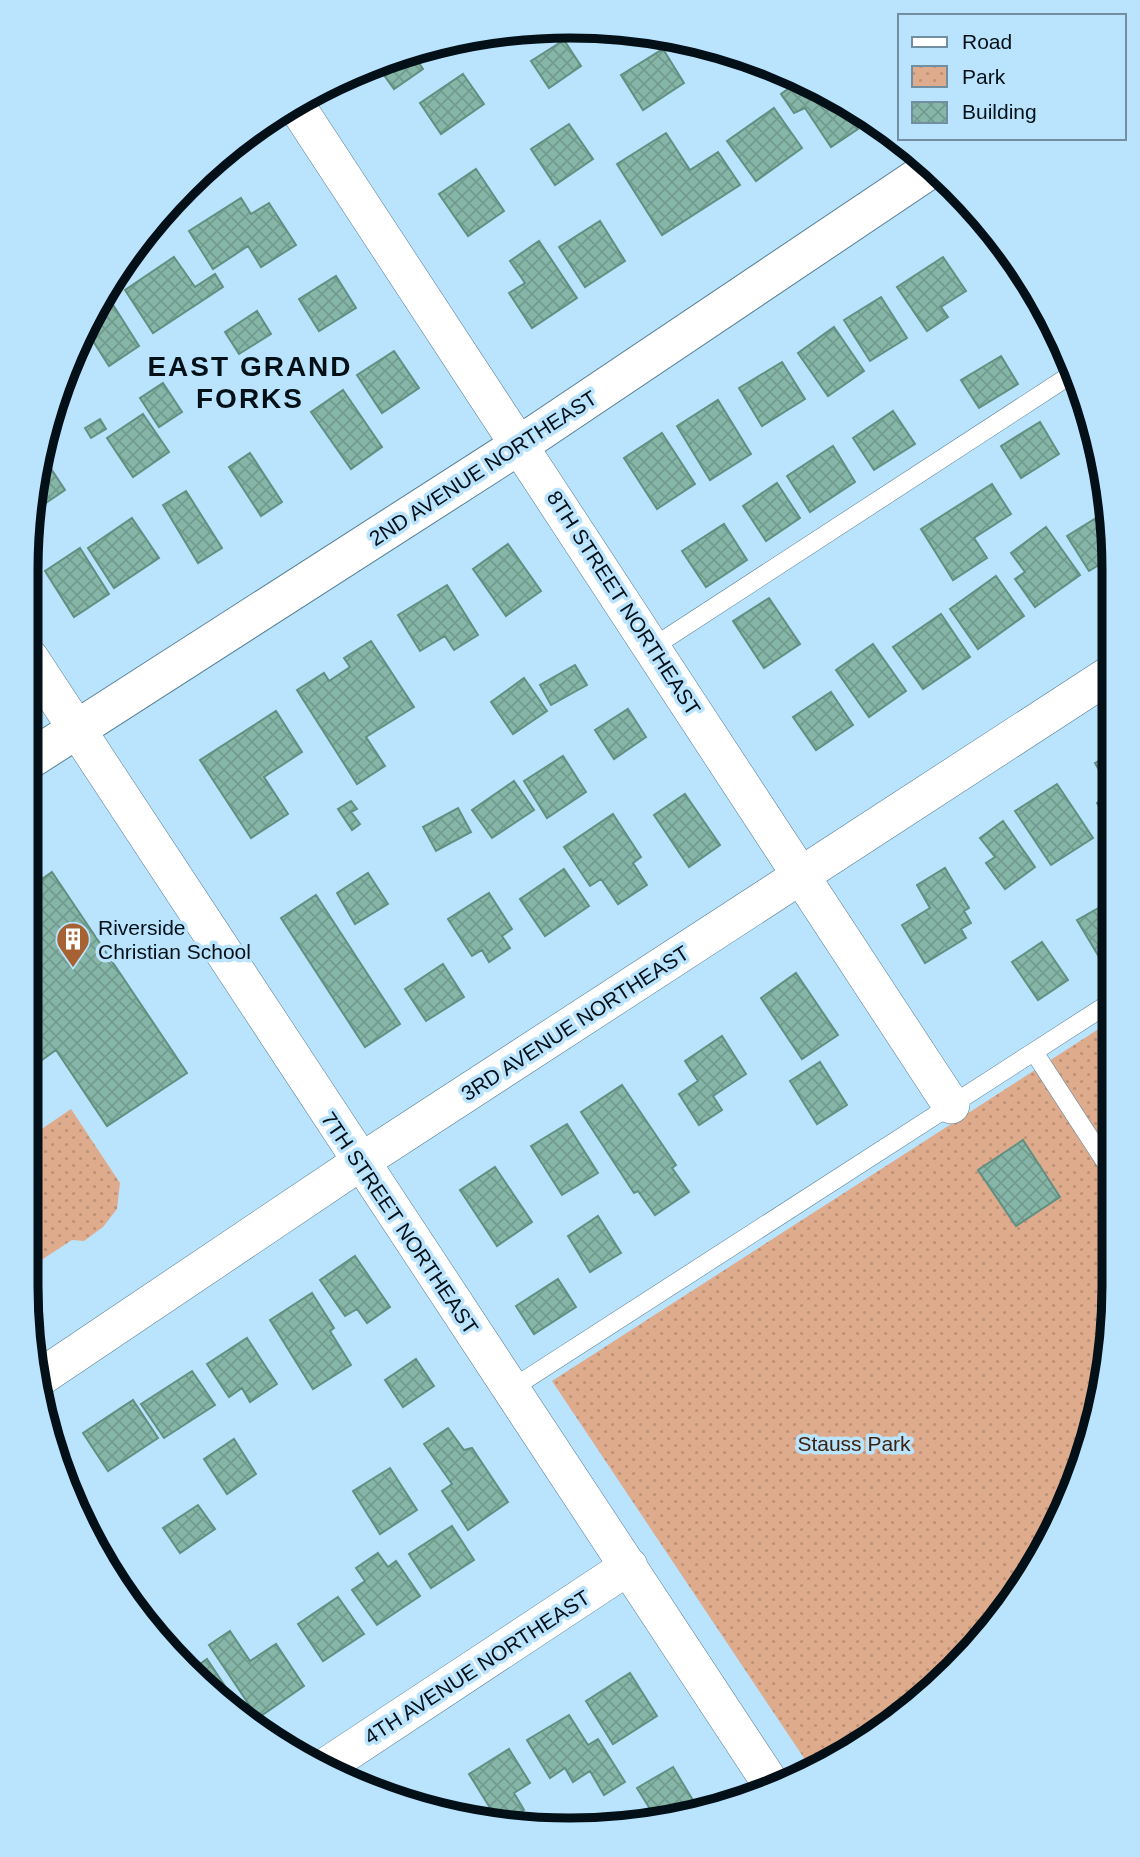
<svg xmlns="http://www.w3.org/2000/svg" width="1140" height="1857" font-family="Helvetica,sans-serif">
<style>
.park{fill:url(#park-dots)}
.building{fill:url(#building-cross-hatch);stroke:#619082;stroke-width:2}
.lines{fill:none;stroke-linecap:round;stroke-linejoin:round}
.service-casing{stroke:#567e94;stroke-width:19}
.minor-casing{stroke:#567e94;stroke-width:38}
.tertiary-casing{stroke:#567e94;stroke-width:40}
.service{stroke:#fff;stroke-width:18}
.minor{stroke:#fff;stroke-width:37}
.tertiary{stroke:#fff;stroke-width:38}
.labels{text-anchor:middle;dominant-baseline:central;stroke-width:7;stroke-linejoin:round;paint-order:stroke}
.street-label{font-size:21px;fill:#031018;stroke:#bae4fd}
.poi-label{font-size:21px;fill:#031018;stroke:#bae4fd;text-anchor:start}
.park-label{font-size:21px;fill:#3d220f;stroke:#bae4fd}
.district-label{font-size:28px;font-weight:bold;letter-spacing:2px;fill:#031018;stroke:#bae4fd}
.rim{fill:none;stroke:#031018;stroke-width:9}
</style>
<defs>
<pattern id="park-dots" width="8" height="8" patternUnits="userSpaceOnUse" patternTransform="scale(1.75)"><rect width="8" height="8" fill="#deab8c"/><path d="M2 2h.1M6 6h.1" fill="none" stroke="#bd9278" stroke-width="1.8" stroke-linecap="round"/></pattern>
<pattern id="building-cross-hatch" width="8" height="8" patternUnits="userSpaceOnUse" patternTransform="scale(1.75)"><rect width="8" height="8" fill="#86b6a7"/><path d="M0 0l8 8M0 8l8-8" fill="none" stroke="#729b8f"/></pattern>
</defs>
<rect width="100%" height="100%" fill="#bae4fd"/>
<path class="park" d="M1111 1021 1109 1358 1073 1495 1002 1618 901 1719 810 1767 552 1381Z
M71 1109 120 1183 117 1209 103 1227 84 1241 72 1240 26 1270 27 1139Z"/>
<path class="building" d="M564 40 581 66 549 88 531 61Z
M663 49 684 83 643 110 621 75Z
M411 51 423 69 394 89 376 64Z
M463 74 484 104 441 134 420 103Z
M802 79 837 99 858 129 831 147 805 108 794 113 781 94Z
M774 108 802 148 756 181 727 141Z
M569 124 593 159 555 185 531 149Z
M666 133 690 170 718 152 740 185 662 235 617 164Z
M239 142 243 148 209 171 207 166 211 161Z
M476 169 504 211 468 236 439 194Z
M194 179 200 189 176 204 174 201Z
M241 198 251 214 269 203 296 245 261 267 248 246 213 269 189 231Z
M600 221 625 261 585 287 559 247Z
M539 241 577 298 532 328 509 293 525 283 510 261Z
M174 257 195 287 215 274 223 287 153 333 125 290Z
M943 257 966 291 941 307 948 317 927 331 897 287Z
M336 276 356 308 319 331 299 299Z
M881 297 907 338 870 361 844 320Z
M110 300 139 346 109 366 86 330 99 307Z
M257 311 271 334 239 354 225 332Z
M834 327 864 371 828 396 798 353Z
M394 351 419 388 382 413 357 375Z
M1001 356 1018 384 979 408 961 380Z
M782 362 805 399 762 426 739 388Z
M163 383 182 412 159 427 140 398Z
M343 390 382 447 351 469 311 412Z
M718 400 751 454 710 480 677 426Z
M893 411 915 444 874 470 853 438Z
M143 414 169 452 133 477 107 438Z
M100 419 106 429 91 438 85 428Z
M1040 422 1059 454 1021 478 1001 446Z
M662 433 695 484 657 509 624 458Z
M833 446 855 482 810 512 787 476Z
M250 453 282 502 261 516 229 467Z
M46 461 65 490 31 513V499L40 464Z
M777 483 800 518 766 541 743 506Z
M992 484 1011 514 974 538 987 558 953 580 921 529Z
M186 491 222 548 198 563 163 505Z
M1109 510 1112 557 1089 571 1067 536Z
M132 518 159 558 114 588 88 548Z
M724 524 747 560 706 587 682 551Z
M1046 527 1080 575 1035 607 1015 579 1025 572 1011 553Z
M508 544 541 591 506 616 473 569Z
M80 548 109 594 74 617 45 571Z
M996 576 1024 616 978 649 950 609Z
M447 585 478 635 454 650 445 636 420 651 398 615Z
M769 598 800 644 764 668 733 621Z
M941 614 970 657 923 689 893 647Z
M371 641 414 707 366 737 385 766 357 784 297 690 324 673 329 681 350 667 344 658Z
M873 644 906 691 869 717 836 670Z
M575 665 587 685 551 705 540 685Z
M524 678 547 711 513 734 491 702Z
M831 692 853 725 816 750 793 717Z
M628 709 646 737 614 759 595 730Z
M276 711 302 752 264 777 288 814 251 838 200 760Z
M1112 753 1111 790 1095 763Z
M563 756 586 792 547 818 524 781Z
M514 781 534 810 492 838 472 810Z
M1057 784 1093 838 1051 865 1015 811Z
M1111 793V826L1097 803Z
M685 794 720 845 689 867 654 815Z
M351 801 357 809 351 812 360 824 352 830 338 809Z
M458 808 471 832 436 851 423 827Z
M613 814 641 857 633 863 647 885 618 904 601 879 590 886 564 847Z
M1003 821 1035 867 1005 889 986 863 995 857 980 838Z
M945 868 969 908 964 911 971 923 961 929 966 938 925 963 902 925 930 908 917 885Z
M564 869 589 906 545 936 520 899Z
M52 872 187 1073 107 1126 56 1050 28 1070 29 888Z
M368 873 388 904 355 924 337 893Z
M489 893 512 929 502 936 510 948 489 962 482 950 472 956 448 919Z
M316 895 400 1024 365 1047 281 918Z
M1102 906 1111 921V950L1099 957 1077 920Z
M1042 942 1068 980 1038 1000 1012 962Z
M443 964 464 997 426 1021 405 989Z
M796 973 838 1035 802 1059 761 998Z
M722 1036 746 1074 713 1096 722 1110 699 1125 679 1094 698 1081 685 1061Z
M820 1062 847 1105 817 1124 790 1081Z
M622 1085 676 1165 672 1168 689 1192 655 1215 638 1191 634 1193 581 1112Z
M567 1124 598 1173 562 1195 531 1146Z
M1023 1140 1060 1197 1016 1226 978 1170Z
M495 1167 532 1222 497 1246 460 1190Z
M598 1216 621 1253 590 1272 568 1236Z
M355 1256 390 1307 367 1323 357 1309 345 1316 320 1280Z
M558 1279 576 1307 534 1334 516 1306Z
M312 1293 334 1328 330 1331 351 1365 313 1389 270 1320Z
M247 1338 277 1384 250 1402 242 1388 229 1397 207 1364Z
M416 1359 434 1386 403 1407 385 1380Z
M192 1371 215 1405 164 1438 141 1404Z
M133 1400 158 1438 108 1471 83 1433Z
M448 1428 464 1450 472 1448 508 1502 468 1530 442 1491 452 1484 424 1444Z
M234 1439 256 1474 227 1494 204 1459Z
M390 1468 417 1510 380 1534 353 1491Z
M198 1505 215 1529 180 1553 163 1528Z
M452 1526 474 1560 431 1588 409 1554Z
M378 1553 388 1567 396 1561 420 1596 377 1625 352 1590 365 1581 356 1568Z
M338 1597 364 1634 323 1661 298 1624Z
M230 1631 250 1661 276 1644 304 1686 258 1718 209 1645Z
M207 1659 249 1722 193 1669Z
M630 1673 657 1716 613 1744 586 1701Z
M569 1715 588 1745 598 1739 625 1782 604 1795 590 1771 573 1782 565 1768 550 1778 527 1740Z
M509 1749 530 1783 514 1793 524 1810 508 1821 497 1819 469 1774Z
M673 1767 697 1807 690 1811 655 1817 637 1788Z"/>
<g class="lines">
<g class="service-casing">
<path id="service" d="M653 647 1072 374
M1034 1052 1110 1169
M511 1389 1111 1002"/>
</g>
<g class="minor-casing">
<path id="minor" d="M294 102 951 1105
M30 658 773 1787
M41 1377 359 1163 1112 673
M325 1767 629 1566"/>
</g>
<g class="tertiary-casing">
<path id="tertiary" d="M29 760 521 444 932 168"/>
</g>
<use href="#service" class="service"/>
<use href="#minor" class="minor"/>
<use href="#tertiary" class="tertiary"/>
</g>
<defs>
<g id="building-pin" transform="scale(1.75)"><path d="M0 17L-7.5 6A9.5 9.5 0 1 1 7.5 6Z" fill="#a66233" stroke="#bae4fd"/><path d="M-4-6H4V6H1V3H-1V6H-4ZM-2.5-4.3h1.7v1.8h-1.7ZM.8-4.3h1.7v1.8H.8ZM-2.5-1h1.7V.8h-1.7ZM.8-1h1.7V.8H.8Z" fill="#fff"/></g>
</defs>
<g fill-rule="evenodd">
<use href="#building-pin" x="73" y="939"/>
</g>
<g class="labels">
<g class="street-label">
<text transform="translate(483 468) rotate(-33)">2ND AVENUE NORTHEAST</text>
<text transform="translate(624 603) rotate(57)">8TH STREET NORTHEAST</text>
<text transform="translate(575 1023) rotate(-33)">3RD AVENUE NORTHEAST</text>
<text transform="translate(400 1223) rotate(56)">7TH STREET NORTHEAST</text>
<text transform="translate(477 1667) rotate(-33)">4TH AVENUE NORTHEAST</text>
</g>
<g class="poi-label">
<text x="98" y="927">Riverside<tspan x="98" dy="24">Christian School</tspan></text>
</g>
<g class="park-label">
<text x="854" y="1443">Stauss Park</text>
</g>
<g class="district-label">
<text x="250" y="366">EAST GRAND<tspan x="250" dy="32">FORKS</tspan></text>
</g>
</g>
<path d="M0 0H1140V1857H0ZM570 38H570A532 532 0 0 1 1102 570V1286A532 532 0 0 1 570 1818H570A532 532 0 0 1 38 1286V570A532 532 0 0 1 570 38Z" fill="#bae4fd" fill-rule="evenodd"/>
<path class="rim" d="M570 38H570A532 532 0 0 1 1102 570V1286A532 532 0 0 1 570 1818H570A532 532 0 0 1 38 1286V570A532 532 0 0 1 570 38Z"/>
<rect x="898" y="14" width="228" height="126" fill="#bae4fd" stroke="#718fa1" stroke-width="2"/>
<rect x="912" y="37" width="35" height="10" fill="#ffffff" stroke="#718fa1" stroke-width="2"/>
<text x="962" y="49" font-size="21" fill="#031018">Road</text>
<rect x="912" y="66" width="35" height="21" fill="url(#park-dots)" stroke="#718fa1" stroke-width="2"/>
<text x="962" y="84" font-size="21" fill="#031018">Park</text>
<rect x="912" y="102" width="35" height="21" fill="url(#building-cross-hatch)" stroke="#718fa1" stroke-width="2"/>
<text x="962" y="119" font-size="21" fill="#031018">Building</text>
</svg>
